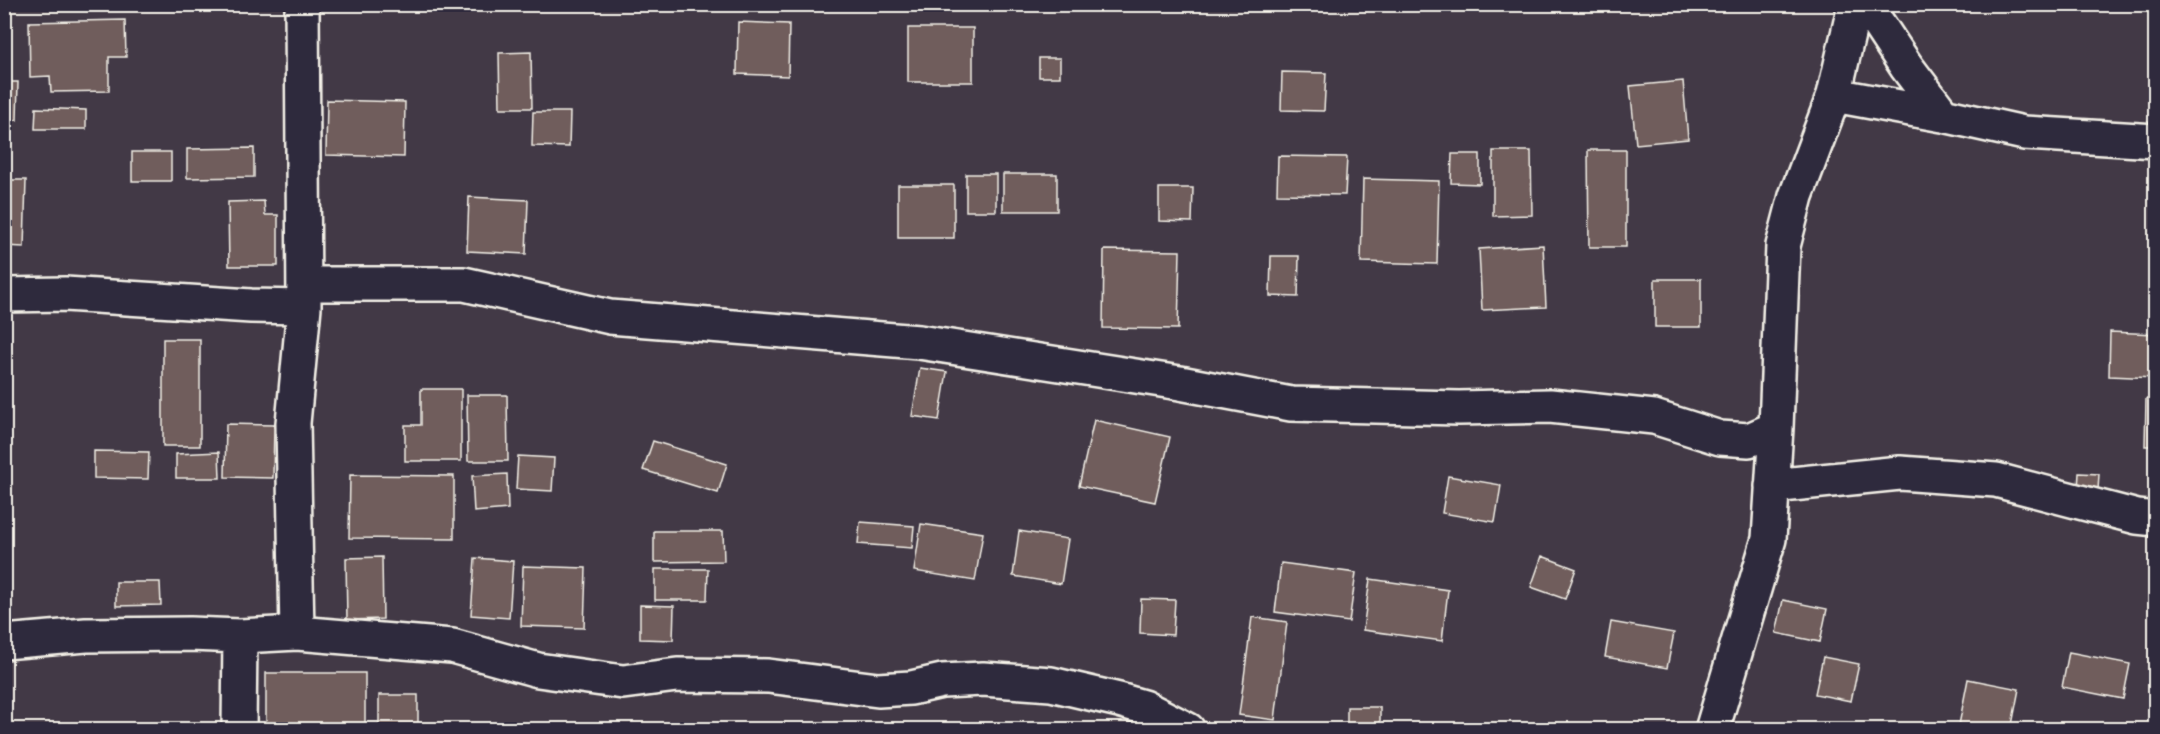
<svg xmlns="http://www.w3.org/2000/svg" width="2160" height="734" font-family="'Playpen Sans',sans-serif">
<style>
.building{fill:#6f5d5c;stroke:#f4f1e8;stroke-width:1.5}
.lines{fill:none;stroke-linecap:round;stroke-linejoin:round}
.street-casing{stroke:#f4f1e8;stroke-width:38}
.street{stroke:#2f2a3d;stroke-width:33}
</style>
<rect width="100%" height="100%" fill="#423946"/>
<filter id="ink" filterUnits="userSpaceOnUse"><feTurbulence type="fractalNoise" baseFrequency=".0167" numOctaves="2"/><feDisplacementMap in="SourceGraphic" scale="12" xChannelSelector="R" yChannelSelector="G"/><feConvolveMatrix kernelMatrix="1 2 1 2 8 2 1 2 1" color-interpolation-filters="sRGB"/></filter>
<g filter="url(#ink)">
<path class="building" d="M125 20 126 57H109V91L51 92 50 76 30 77 29 22Z
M738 22 789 24 788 76 737 74Z
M908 28H973V82H908Z
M531 52 532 108H500L499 53Z
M1039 58H1060V77H1039Z
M1282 72 1326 73 1324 111 1281 110Z
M1683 81 1688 139 1636 144 1630 86Z
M4 82H18L17 120H4Z
M327 100 405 102 404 157 326 155Z
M36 108 86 110V129H35Z
M533 112H570L569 147 532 146Z
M4 142H9V172H4Z
M254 148V177L187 178V149Z
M1588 150H1626V247H1589Z
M1493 151H1531L1532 215 1493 216Z
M132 152H171V181H132Z
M1452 154H1480V184L1451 183Z
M1278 156 1347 157 1345 195 1277 194Z
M966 174H996V211H966Z
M1003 174H1057V211H1003Z
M1363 179 1439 181 1437 264 1361 262Z
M4 180H26L24 247 4 246Z
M898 185H954V238H898Z
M1159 188H1193L1192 222 1159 221Z
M469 197 528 200 526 254 467 251Z
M264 201 265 215H278V266H229L228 202Z
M1543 245 1546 307 1482 310 1479 249Z
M1104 250 1180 251 1178 329 1103 328Z
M1271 256H1299L1298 297 1270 296Z
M1655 279H1701V327H1655Z
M2110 332 2156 334V378L2109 376Z
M163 339H200V446H163Z
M920 368 947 372 939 420 912 416Z
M421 389H461V461H405V425H421Z
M467 395H507L508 461H468Z
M2146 399 2156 400V446H2145Z
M1094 420 1170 437 1155 502 1079 486Z
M226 424 274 425 273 478 225 477Z
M653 441 727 464 718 493 643 470Z
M94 451 149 452 148 479 94 478Z
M219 452 220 478H176V454Z
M518 456 554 458 552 491 516 489Z
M2079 473 2099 474 2098 490 2078 489Z
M507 474 508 509 474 512 472 476Z
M350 475 454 476V539L349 538Z
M1448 476 1501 485 1495 522 1442 513Z
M860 522 914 526 912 548 858 544Z
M921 524 983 533 975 581 914 571Z
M654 531H723L724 561 654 562Z
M1019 531 1068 539 1061 584 1013 576Z
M1542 556 1576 569 1565 599 1531 587Z
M382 557 383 619 347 620 346 558Z
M475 558 513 561 509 618 471 615Z
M1281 563 1356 573 1349 622 1275 612Z
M523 566 586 568 584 628 521 626Z
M655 569H708L707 600H655Z
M1370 579 1448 590 1442 641 1363 630Z
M116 582H160L161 605 116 606Z
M1141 599 1175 600 1173 635 1140 633Z
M1783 600 1827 609 1820 642 1776 633Z
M640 605 674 606 673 640 640 639Z
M1252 617 1287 622 1275 720 1239 715Z
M1611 622 1674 633 1667 668 1605 657Z
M2069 652 2130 664 2123 699 2062 687Z
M1823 657 1859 664 1851 701 1815 694Z
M266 673H365V730H266Z
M1968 679 2019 689 2011 730H1958Z
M379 695H418V730H379Z
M1347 707H1380V730H1347Z"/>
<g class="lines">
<g class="street-casing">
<path id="street" d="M1865 4 1906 66 1943 115
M1834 95 1943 115 2024 133 2156 141
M304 284H464L610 317 919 342 1180 383 1291 404 1459 408 1550 406 1654 417 1720 438 1749 440 1776 428
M4 295 65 294 251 306 304 307
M1772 486 1900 473 1996 480 2137 517 2156 519
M297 633 293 423 304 307 302 4
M4 642 86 635 190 634 240 636 297 633 452 646 538 670 623 682 677 675 768 676 878 690 911 688 942 681 983 679 1051 684 1119 700 1143 707 1188 730
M239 730 240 636
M1712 730 1769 539 1776 428 1783 246 1796 196 1834 95 1855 4"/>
</g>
<use href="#street" class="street"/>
</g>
</g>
<rect width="2160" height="734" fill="none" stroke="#2f2a3d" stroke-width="24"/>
<rect x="12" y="12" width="2136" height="710" fill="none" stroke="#f4f1e8" stroke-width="2" filter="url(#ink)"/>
</svg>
